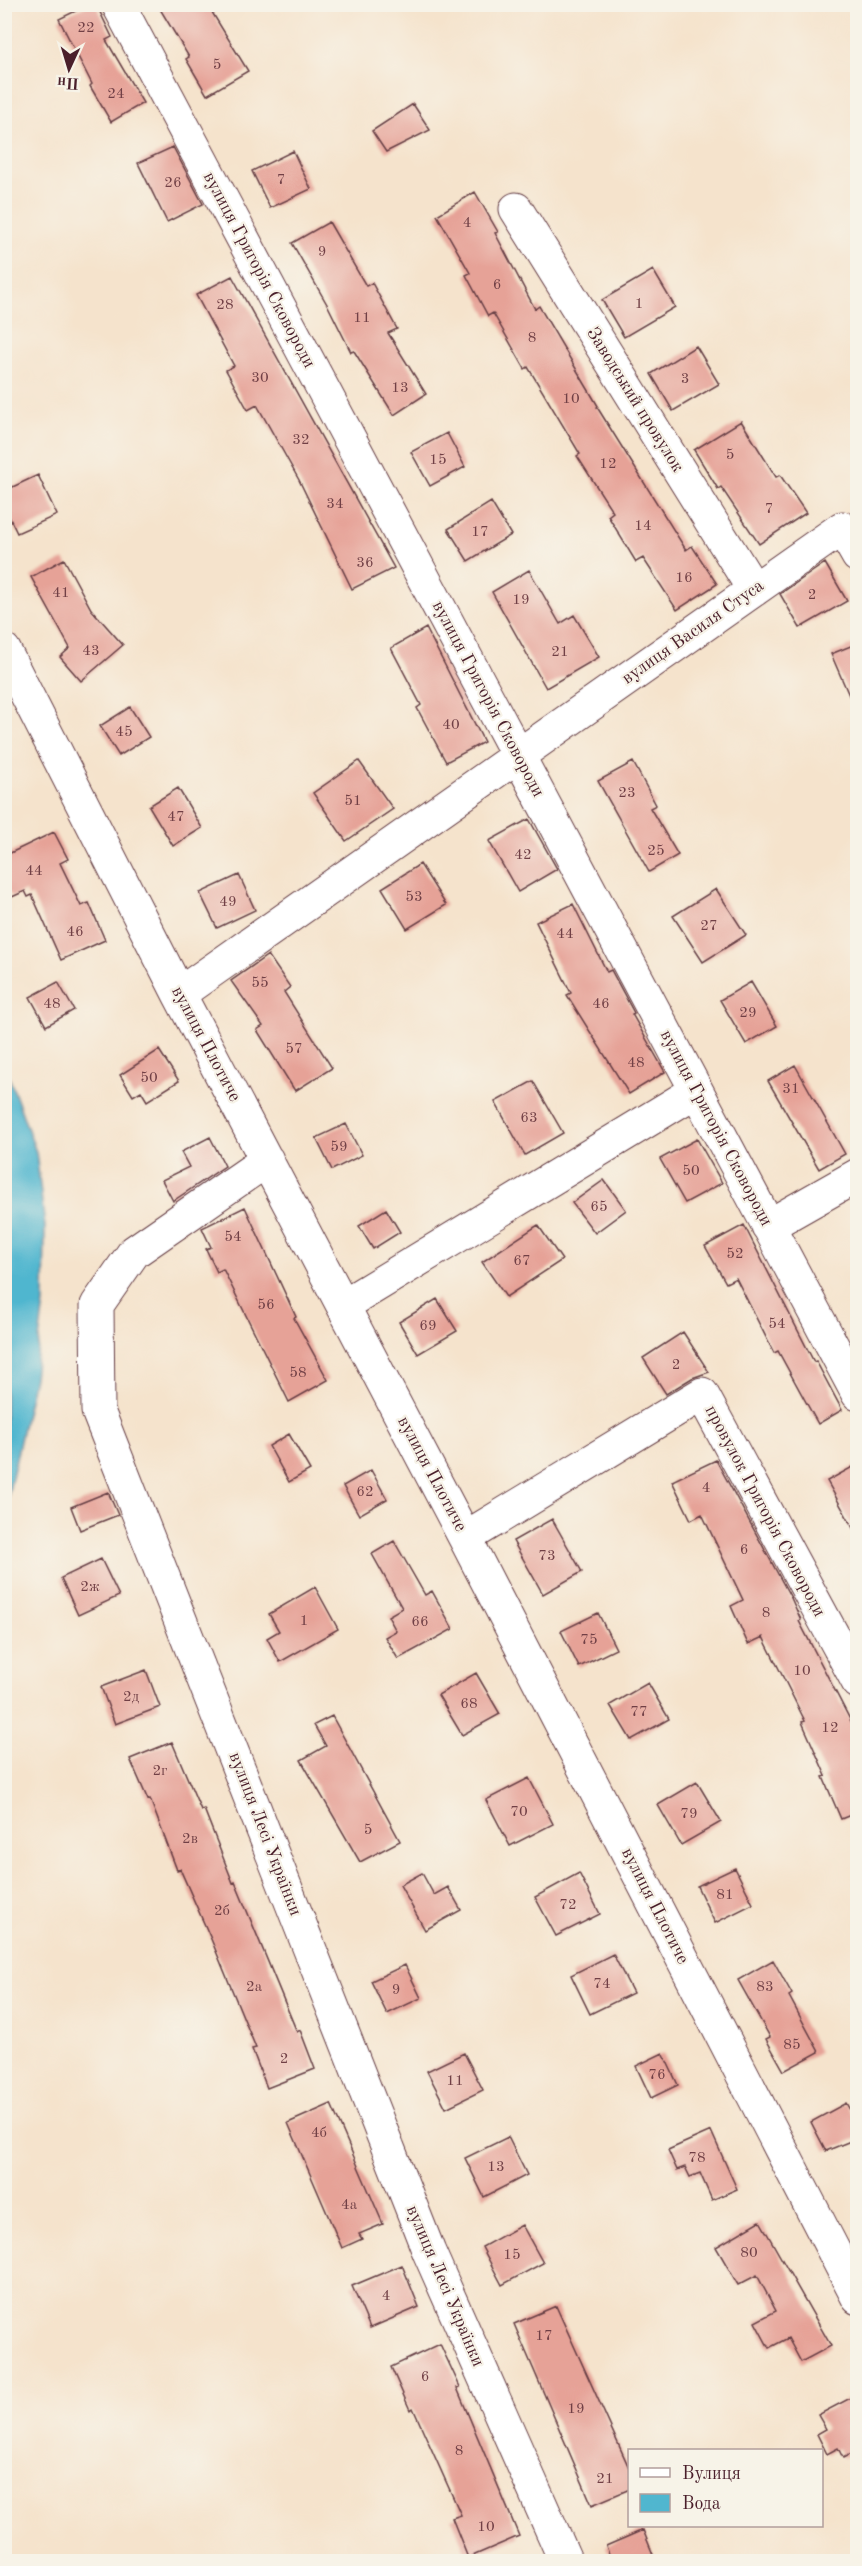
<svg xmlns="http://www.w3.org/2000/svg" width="862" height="2566" font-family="'Old Standard TT',serif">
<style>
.water{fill:#50b6cf;stroke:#4d6a7d;stroke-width:1.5}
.building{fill:#e6a297}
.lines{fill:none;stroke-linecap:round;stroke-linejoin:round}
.minor-casing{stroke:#643c43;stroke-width:35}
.minor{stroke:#fff;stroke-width:33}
.labels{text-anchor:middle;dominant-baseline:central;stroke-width:4.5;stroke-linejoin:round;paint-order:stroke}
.number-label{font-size:15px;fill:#714046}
.street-label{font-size:18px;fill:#4a1f2b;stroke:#f7f3e8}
</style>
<rect width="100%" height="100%" fill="#f7f3e8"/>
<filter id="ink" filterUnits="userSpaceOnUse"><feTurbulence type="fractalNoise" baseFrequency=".0167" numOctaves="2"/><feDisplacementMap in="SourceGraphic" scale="12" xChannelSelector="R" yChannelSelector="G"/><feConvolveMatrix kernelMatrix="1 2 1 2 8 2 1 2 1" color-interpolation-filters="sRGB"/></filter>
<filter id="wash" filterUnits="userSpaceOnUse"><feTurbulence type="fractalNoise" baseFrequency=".008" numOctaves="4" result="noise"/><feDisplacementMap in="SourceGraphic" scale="24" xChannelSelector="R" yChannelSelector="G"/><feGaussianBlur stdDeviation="1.35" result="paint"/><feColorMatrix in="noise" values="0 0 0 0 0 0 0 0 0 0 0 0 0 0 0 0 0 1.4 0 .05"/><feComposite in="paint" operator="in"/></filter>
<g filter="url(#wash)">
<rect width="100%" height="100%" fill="#f5e3cc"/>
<path class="water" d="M5 1066 36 1152 45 1227 44 1303 34 1377 5 1509Z"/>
<g id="blocks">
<path class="building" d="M90 4H96L112 37 106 40 143 103 111 122 90 86 92 84 59 19Z
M157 4H207L248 71 207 95 186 59 189 57Z
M413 104 430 130 386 152 372 131Z
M173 147 203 204 167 222 138 163Z
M293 151 311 189 270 208 252 171Z
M475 192 498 232 495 233 535 309 539 306 598 406 597 407 686 550 692 546 717 584 677 610 643 558 636 562 608 516 613 512 577 456 580 454 528 367 525 369 493 313 488 316 466 275 470 273 437 215Z
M329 222 366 286 372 283 397 329 388 333 426 394 394 415 354 351 351 352 328 306 292 243Z
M653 270 675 307 624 337 602 300Z
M232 276 394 568 352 589 299 480 257 405 248 410 226 370 234 366 196 295Z
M696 346 719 384 673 411 651 374Z
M741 421 776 477 780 475 806 513 759 544 721 487 718 489 694 450Z
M447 433 465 467 430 486 411 452Z
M38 475 57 515 17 533 4 506V491Z
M491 502 511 535 468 561 448 529Z
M64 559 91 609 123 645 81 681 60 657 70 648 31 577Z
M825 563 847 601 800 628 780 594Z
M529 570 560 624 574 615 599 657 546 688 492 592Z
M426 628 484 742 446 762 417 708 421 705 391 648Z
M858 643V716L831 654Z
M130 707 149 737 119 756 100 726Z
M359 761 393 809 346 841 313 793Z
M633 762 656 805 650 808 678 855 649 872 598 781Z
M178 788 202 828 173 846 149 806Z
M529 819 557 869 518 892 489 841Z
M54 832 68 859 60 863 81 906 89 903 105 940 61 960 32 895 28 897 25 891 12 897 4 882V856Z
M420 864 446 905 407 929 382 888Z
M239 875 255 910 217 928 200 893Z
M716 889 746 935 703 962 673 916Z
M573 904 607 972 611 970 634 1013 632 1014 665 1072 629 1094 567 995 571 993 536 922Z
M268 955 290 987 284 992 332 1068 295 1091 257 1030 263 1026 231 981Z
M58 982 74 1010 46 1026 30 997Z
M751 982 777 1026 746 1044 720 1000Z
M159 1050 179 1081 147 1101 141 1091 133 1096 120 1075Z
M795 1065 845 1154 819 1169 768 1081Z
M533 1081 563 1133 525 1155 495 1102Z
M346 1124 362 1155 332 1170 316 1138Z
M210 1137 225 1166 173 1201 162 1180 189 1167 181 1152Z
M697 1139 722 1183 685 1203 660 1159Z
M604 1180 626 1210 595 1233 572 1203Z
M245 1207 296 1317 294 1318 328 1380 289 1402 223 1269 217 1272 206 1249 211 1247 202 1228Z
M386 1209 400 1232 373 1249 359 1226Z
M538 1225 562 1260 506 1297 482 1262Z
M744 1225 814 1362 816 1361 842 1410 818 1424 778 1351 774 1353 736 1278 726 1283 705 1246Z
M437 1299 457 1331 418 1354 399 1322Z
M683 1332 709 1372 692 1378 666 1394 643 1358Z
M289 1434 310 1470 289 1482 269 1446Z
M716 1460 791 1598 801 1620 799 1621 858 1735V1812L841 1819 823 1777 826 1776 802 1722 805 1721 763 1637 748 1644 731 1606 743 1600 702 1514 691 1520 672 1481Z
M858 1464V1537L827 1481Z
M371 1470 387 1499 359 1515 343 1486Z
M108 1492 118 1515 80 1530 71 1507Z
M552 1519 582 1572 543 1594 513 1541Z
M394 1541 425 1595 432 1591 453 1629 398 1659 385 1637 396 1631 388 1616 402 1608 372 1554Z
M101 1559 119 1596 78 1615 61 1578Z
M315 1587 338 1629 280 1662 267 1638 279 1631 269 1614Z
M598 1613 616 1649 579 1667 561 1631Z
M146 1670 160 1707 115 1724 101 1687Z
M476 1673 500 1714 462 1735 438 1695Z
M648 1683 669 1719 631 1740 610 1705Z
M332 1716 400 1841 360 1862 301 1760 326 1746 314 1725Z
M172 1742 201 1810 204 1809 233 1883 235 1882 297 2032 300 2030 315 2069 267 2088 252 2049 256 2048 211 1939 180 1869 177 1870 150 1799 148 1800 130 1759Z
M529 1778 553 1824 510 1846 486 1800Z
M697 1782 721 1822 681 1845 658 1805Z
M735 1868 753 1904 715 1923 697 1886Z
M422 1873 434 1895 448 1887 461 1910 425 1930 400 1885Z
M579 1873 600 1914 556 1936 535 1897Z
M613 1954 633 1993 590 2014 571 1975Z
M773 1960 792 1994 789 1996 819 2052 784 2071 766 2039 770 2037 738 1980Z
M405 1965 421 1998 387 2014 371 1981Z
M464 2053 483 2090 446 2108 427 2071Z
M663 2053 678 2085 651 2098 636 2066Z
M846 2103 858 2124V2138L826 2151 811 2122Z
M331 2104 383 2224 359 2234 362 2239 342 2248 288 2123Z
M711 2131 737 2189 712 2200 700 2173 690 2177 685 2167 677 2170 668 2150Z
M508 2137 527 2175 484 2197 465 2158Z
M760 2221 831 2346 801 2362 788 2338 769 2348 755 2322 776 2311 757 2275 738 2285 716 2247Z
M522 2225 543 2263 502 2285 482 2247Z
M402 2265 419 2307 370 2328 352 2286Z
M556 2306 630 2470V2489L592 2505 514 2324Z
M440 2344 460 2387 457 2388 519 2536 468 2558 452 2518 461 2515 413 2408 410 2410 391 2367Z
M858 2394V2450L843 2458 838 2448 827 2454 817 2434 826 2429 818 2415Z
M643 2530 656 2562H612L606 2546Z"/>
</g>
</g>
<g filter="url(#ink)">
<use href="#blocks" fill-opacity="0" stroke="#643c43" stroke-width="1.5"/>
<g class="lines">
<g class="minor-casing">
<path id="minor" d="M118 4 858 1394
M516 209 754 590
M4 650 179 994 465 1538 858 2298
M179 994 842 528 858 556
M267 1160 134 1252 97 1305 98 1411 429 2252 566 2562
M768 1226 858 1175
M344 1305 696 1091
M465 1538 702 1394 858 1682"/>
</g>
<use href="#minor" class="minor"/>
</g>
</g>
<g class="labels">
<g class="number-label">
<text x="86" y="28">22</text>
<text x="217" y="65">5</text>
<text x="116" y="94">24</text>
<text x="281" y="180">7</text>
<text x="173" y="183">26</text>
<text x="467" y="223">4</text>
<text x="322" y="252">9</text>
<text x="497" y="285">6</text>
<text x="639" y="304">1</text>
<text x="225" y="305">28</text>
<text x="362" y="318">11</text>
<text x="532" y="338">8</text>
<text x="260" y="378">30</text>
<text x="685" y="379">3</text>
<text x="400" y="388">13</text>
<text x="571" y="399">10</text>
<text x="301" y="440">32</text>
<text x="730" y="455">5</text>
<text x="438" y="460">15</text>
<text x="608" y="464">12</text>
<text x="335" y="504">34</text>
<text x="769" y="509">7</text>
<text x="643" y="526">14</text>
<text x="480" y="532">17</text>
<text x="365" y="563">36</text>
<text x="684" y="578">16</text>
<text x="61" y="593">41</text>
<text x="812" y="595">2</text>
<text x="521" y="600">19</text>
<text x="91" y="651">43</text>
<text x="560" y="652">21</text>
<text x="451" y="725">40</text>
<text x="124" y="732">45</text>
<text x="627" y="793">23</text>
<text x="353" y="801">51</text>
<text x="176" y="817">47</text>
<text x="656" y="851">25</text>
<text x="523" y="855">42</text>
<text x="34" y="871">44</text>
<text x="414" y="897">53</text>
<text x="228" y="902">49</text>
<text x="709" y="926">27</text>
<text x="75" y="932">46</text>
<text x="565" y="934">44</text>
<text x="260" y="983">55</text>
<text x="52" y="1004">48</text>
<text x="601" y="1004">46</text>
<text x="748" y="1013">29</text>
<text x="294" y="1049">57</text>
<text x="636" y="1063">48</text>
<text x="149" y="1078">50</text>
<text x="791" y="1089">31</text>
<text x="529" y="1118">63</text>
<text x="339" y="1147">59</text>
<text x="691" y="1171">50</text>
<text x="599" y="1207">65</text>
<text x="233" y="1237">54</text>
<text x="735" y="1254">52</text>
<text x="522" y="1261">67</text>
<text x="266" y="1305">56</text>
<text x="777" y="1324">54</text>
<text x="428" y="1326">69</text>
<text x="676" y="1365">2</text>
<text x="298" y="1373">58</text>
<text x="706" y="1488">4</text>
<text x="365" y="1492">62</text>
<text x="744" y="1550">6</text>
<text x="547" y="1556">73</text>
<text x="90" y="1587">2ж</text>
<text x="766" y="1613">8</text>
<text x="304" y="1621">1</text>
<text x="420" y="1622">66</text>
<text x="589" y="1640">75</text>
<text x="802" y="1671">10</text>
<text x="131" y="1697">2д</text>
<text x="469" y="1704">68</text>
<text x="639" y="1712">77</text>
<text x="830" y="1728">12</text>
<text x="160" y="1771">2г</text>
<text x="519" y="1812">70</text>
<text x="689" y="1814">79</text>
<text x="368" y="1830">5</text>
<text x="190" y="1839">2в</text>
<text x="725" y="1895">81</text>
<text x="568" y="1905">72</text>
<text x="222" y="1911">2б</text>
<text x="602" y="1984">74</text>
<text x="254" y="1987">2а</text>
<text x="765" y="1987">83</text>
<text x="396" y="1990">9</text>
<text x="792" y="2045">85</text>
<text x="284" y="2059">2</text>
<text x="657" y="2075">76</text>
<text x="455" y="2081">11</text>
<text x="319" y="2133">4б</text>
<text x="697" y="2158">78</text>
<text x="496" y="2167">13</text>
<text x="349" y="2205">4а</text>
<text x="749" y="2253">80</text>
<text x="512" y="2255">15</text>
<text x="386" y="2296">4</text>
<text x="544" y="2336">17</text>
<text x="425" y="2377">6</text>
<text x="576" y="2409">19</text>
<text x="459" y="2451">8</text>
<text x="605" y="2479">21</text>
<text x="486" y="2527">10</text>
</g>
<g class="street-label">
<text transform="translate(259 270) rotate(62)">вулиця Григорія Сковороди</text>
<text transform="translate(635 400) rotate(58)">Заводський провулок</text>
<text transform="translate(693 632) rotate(-35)">вулиця Василя Стуса</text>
<text transform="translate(488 699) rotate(62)">вулиця Григорія Сковороди</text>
<text transform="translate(206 1044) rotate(62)">вулиця Плотиче</text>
<text transform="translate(716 1128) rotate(62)">вулиця Григорія Сковороди</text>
<text transform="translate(432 1474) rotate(62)">вулиця Плотиче</text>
<text transform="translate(765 1511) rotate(62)">провулок Григорія Сковороди</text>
<text transform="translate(265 1834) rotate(69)">вулиця Лесі Українки</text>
<text transform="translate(655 1906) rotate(63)">вулиця Плотиче</text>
<text transform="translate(445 2286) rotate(67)">вулиця Лесі Українки</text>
</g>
</g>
<rect width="862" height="2566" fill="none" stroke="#f7f3e8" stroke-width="24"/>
<rect x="628" y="2449" width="195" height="78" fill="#f7f3e8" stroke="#b29e9c" stroke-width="1.5"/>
<rect x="640" y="2468" width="30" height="9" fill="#ffffff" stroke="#b29e9c" stroke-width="1.5"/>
<text x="682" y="2479" font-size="18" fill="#4a1f2b">Вулиця</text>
<rect x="640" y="2494" width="30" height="18" fill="#50b6cf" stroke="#b29e9c" stroke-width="1.5"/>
<text x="682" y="2509" font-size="18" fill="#4a1f2b">Вода</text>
<g transform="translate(69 69) rotate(184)" stroke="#f7f3e8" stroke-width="4.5" paint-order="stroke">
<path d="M0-4.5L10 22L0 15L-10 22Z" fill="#4a1f2b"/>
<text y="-9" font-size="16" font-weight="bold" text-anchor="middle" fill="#4a1f2b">Пн</text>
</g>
</svg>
